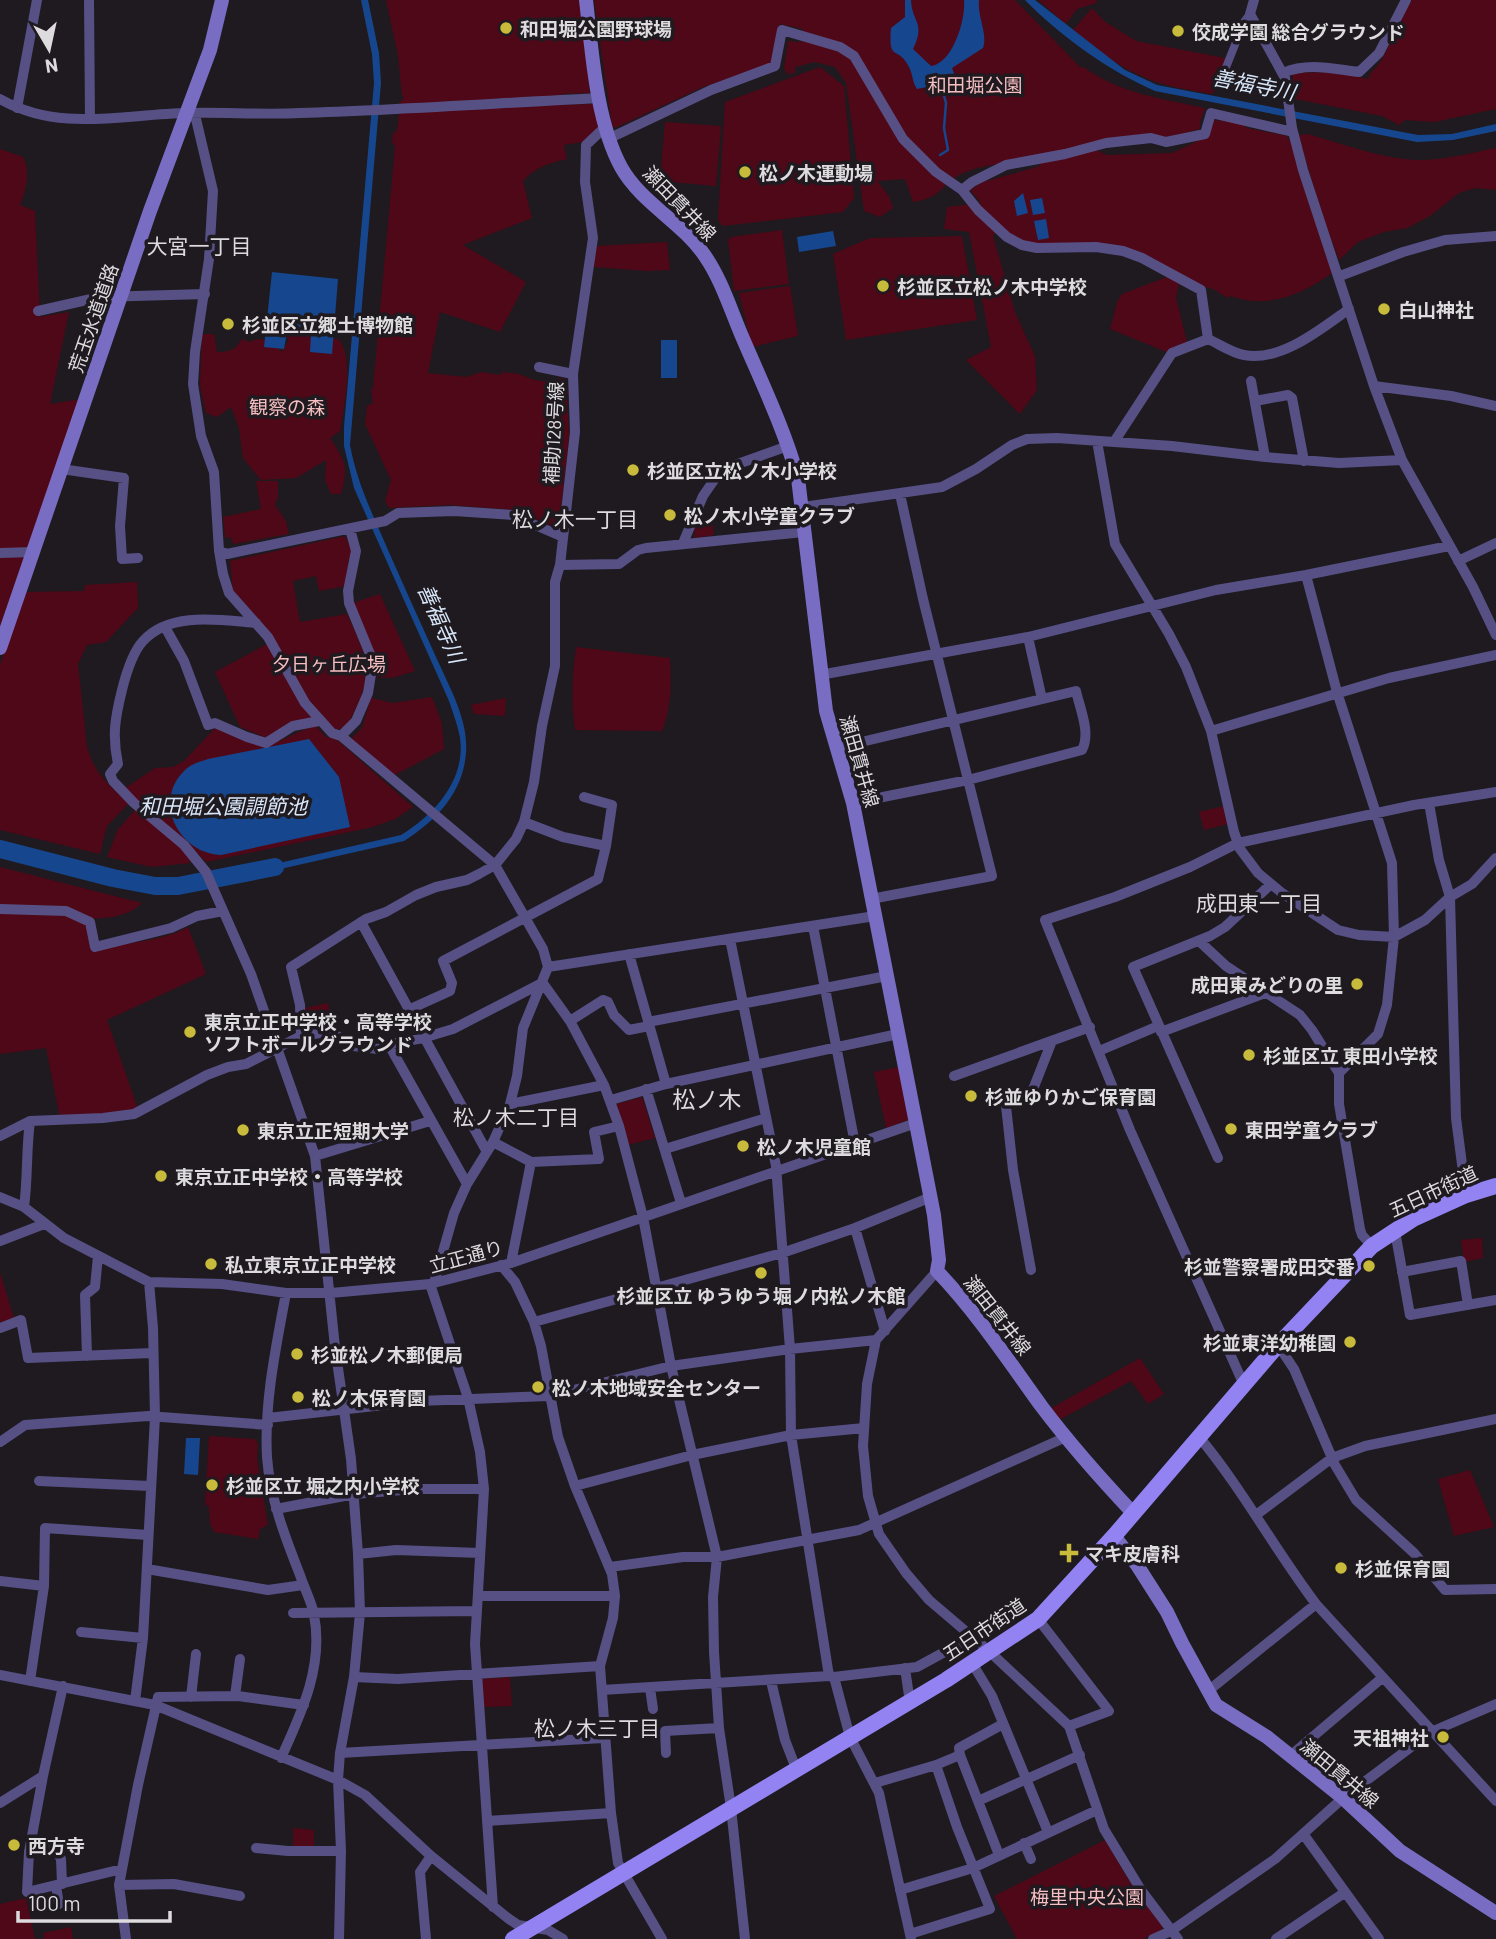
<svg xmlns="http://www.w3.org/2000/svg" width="1496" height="1939" font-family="Barlow,'Noto Sans JP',sans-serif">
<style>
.green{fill:#4f0817}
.water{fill:#16478e}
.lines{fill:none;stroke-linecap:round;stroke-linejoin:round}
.stream{stroke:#16478e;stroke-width:2.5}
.river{stroke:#16478e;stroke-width:18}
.pedestrian{stroke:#565085;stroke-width:8}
.minor{stroke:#565085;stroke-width:10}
.secondary{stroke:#786dc3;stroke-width:14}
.primary{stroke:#9383f2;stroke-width:16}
.poi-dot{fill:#c8bb3b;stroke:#1e1a1f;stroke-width:2.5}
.labels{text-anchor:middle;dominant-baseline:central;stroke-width:7;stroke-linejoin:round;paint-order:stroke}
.poi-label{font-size:19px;font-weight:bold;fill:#dedbdf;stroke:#1e1a1f;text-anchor:start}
.park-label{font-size:19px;fill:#f5bec0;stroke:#1e1a1f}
.street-label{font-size:19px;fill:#dedbdf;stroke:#1e1a1f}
.water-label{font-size:21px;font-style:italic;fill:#d8e6fa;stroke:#1e1a1f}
.neighbourhood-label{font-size:21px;fill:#dedbdf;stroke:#1e1a1f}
.quarter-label{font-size:23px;fill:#dedbdf;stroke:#1e1a1f}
</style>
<rect width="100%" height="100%" fill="#1e1a1f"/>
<path class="green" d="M386 0H580L590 93 563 94 546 105 593 104 596 106 598 128 582 142 564 145 567 159C550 163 535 167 523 181L532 218 463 245 526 282 500 332 440 312 428 373 466 377 481 372 501 375 502 372 519 374 534 380 548 382 564 378 569 393 567 395 569 435 559 525 554 527 516 510 449 505 389 508 385 501 391 480 365 424 367 406 373 403 371 390 373 388 395 146 392 143 393 133 397 131 400 103 404 97 402 96 398 56Z
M594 0H1015L1081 68 1084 67C1117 93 1164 99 1205 108L1200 122V129L1167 138 1085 145 1107 155 1172 153 1208 136 1213 120 1243 123 1247 128 1287 136 1288 140H1291L1332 273C1303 294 1267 310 1231 296L1228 298 1213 289 1197 285 1142 253 1034 245 1014 239 1000 226 993 236 1015 312 1035 356 1037 390 1020 414 966 360 991 347 969 232 944 229 947 207 981 203 970 190 983 182 1040 166 1039 162C1016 162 979 164 959 175 937 188 943 197 913 202L905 179 877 181 889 196 893 208 880 217 864 211 846 83 835 67 815 62 795 67V73L787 74 784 68 788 41 802 42 803 29 780 24 771 64 703 87 615 128 612 126Z
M1038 0H1096L1097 3 1077 9 1066 24Z
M1412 0H1496V109L1434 122 1405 120 1399 125 1382 116 1295 99 1292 73 1332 72 1368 79C1370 71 1376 69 1381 61 1392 41 1398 19 1412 0Z
M1092 8 1104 21 1136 41 1225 58 1213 94C1187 90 1161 86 1137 74 1115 64 1092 46 1072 31Z
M820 67 844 86 854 198 843 212 723 226 718 220 725 102Z
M665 122 721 126 716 186 660 181Z
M1308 134C1343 144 1379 158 1415 160 1442 161 1470 153 1496 148V190L1475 188 1459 193 1430 216 1407 228 1384 232 1358 242 1339 260 1324 220 1298 135Z
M0 149 23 157C31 174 26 188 20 205L35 211 40 317 69 312 50 404 81 399 27 548 0 549Z
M782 230 789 284 734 291 728 240 731 237Z
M962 236 977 320 846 340 833 254 870 238Z
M667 242 670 270 647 271 594 267 596 246Z
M1172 275 1180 280 1176 297 1188 346 1169 353 1110 329 1117 302 1122 294Z
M790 286 798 336 752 347 739 293Z
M302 330 315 339H338C355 357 344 407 340 431L330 438C345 461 349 466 341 494H331L325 480 326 460 296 478 261 480 243 458 239 428 231 407 217 417 206 413 200 386 202 334H214L217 352C230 352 235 350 242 339L249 342C265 335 272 341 282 352L288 341 286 332Z
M256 481H278V497L275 505 286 521 289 534 234 544 230 537 225 538 223 517 261 509Z
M712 521 714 535 695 538 694 524Z
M345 536 352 551 348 563 346 584 341 587 319 591 316 576 293 581 300 622 347 614C372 668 373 673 347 727L336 730 322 719 233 592 230 561Z
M23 555 24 557 0 627V556Z
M137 582 138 608 106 642 87 645 78 664 87 747C95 774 108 785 129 803L107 826 100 854 0 830V665L25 592 84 591 85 585Z
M380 594 415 671 392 678 374 677 353 603Z
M267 644 312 718 267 738 240 727 215 672Z
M576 647 670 658C671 683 672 708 662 731L575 730C571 702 572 675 576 647Z
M432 697 442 724 444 749 393 776 351 739 362 728 371 698 393 703Z
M506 698 505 716 474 714 471 705Z
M316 726 326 737 335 738 413 807 395 819 373 827 206 862 189 844 124 789 155 768 173 767 184 761 216 727C233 735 254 750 274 743 289 738 299 730 316 726Z
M1224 806 1228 824 1204 830 1199 812Z
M136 809 189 854 190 863 152 867 107 857 118 829Z
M0 867 142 903C113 933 38 911 0 906Z
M0 912 65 914 88 924 93 952C124 941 159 943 188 927L206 974 107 1020 138 1109 135 1111 60 1118 46 1048 0 1054Z
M328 1003 335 1031H308L305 1028V1008Z
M899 1067 908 1120 886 1128 874 1072Z
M642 1097 655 1138 624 1146 613 1105Z
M1482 1238 1483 1258 1464 1262 1461 1240Z
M0 1272 14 1318 0 1323Z
M1140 1358 1164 1394 1148 1404 1131 1381 1057 1421 1048 1410Z
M209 1436 254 1439 258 1443 257 1458 268 1525 260 1529 258 1539 214 1532 210 1524 209 1506 205 1505Z
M1470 1470 1494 1527 1454 1536 1438 1479Z
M510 1677 512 1706 484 1707 481 1679Z
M293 1828 314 1830V1848H293Z
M1105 1840 1134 1889 1163 1926 1160 1931 1143 1939H1017L994 1896Z
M26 1898 35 1939H0V1904Z
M71 1927 73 1939H44L43 1933Z"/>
<path class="water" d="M361 0H368L379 53 381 83 350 445C357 483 373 515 388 550 404 586 420 622 436 657 449 686 469 721 466 753 463 793 436 821 404 841L254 875 253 869 401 835C434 815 466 780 460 738 458 726 453 713 449 701L354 488 344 446V427L374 83 372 54Z
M905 0H911C912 23 926 22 913 49L931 66C953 63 966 19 964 0H979C977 17 988 33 983 48L952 68 956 79 943 92 927 87 917 89C912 82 913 74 909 67 898 44 888 64 891 28L905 17Z
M1025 0H1035L1125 70 1157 85 1418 135 1452 134 1496 124V131L1453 140 1417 142 1155 91C1109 71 1060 36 1025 0Z
M1023 193 1028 213 1017 216 1014 201Z
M1042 198 1045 213 1033 215 1030 200Z
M1046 219 1049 238 1038 240 1034 221Z
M833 231 836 246 799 252 797 237Z
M272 272 338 279 332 354 310 352 311 334 287 332 284 349 264 347Z
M661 340H677V378H661Z
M309 739 339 777 350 827 221 855C180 854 152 803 184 771 190 764 200 762 208 759Z
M186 1438H200L198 1475 184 1474Z"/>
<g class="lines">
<path class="stream" d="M940 155 948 150 944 128 946 103 943 92"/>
<path class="river" d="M0 849 113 878 155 886H178L275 867"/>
<path class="pedestrian" d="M1219 85 1244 22 1250 14"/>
<path class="minor" d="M89 0 90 119
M1254 0 1250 14 1285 78 1292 128 1303 170 1374 386 1402 460 1473 587 1496 635
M1283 73C1308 62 1333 69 1359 72L1379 53 1406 0
M0 99C61 133 122 114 188 113 225 112 263 115 300 113 400 110 499 103 599 98
M17 108 37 0
M188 113 196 119 213 191 209 259 195 352 193 384 201 436 214 472 219 551 223 574 229 593 268 637 305 703 332 733 341 736 495 865 543 949 548 967 523 1028 517 1076 510 1104 493 1142 467 1184 454 1213 434 1283
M610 138 711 90 775 66 782 30 840 47 854 56 903 139 936 172 962 190 978 210 1007 237 1022 245 1037 248 1096 247 1123 251 1142 258 1201 290 1208 339
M962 190 972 182 1006 165 1065 154 1106 143 1151 138 1166 142 1205 134 1211 113 1293 132
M1340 276 1403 252 1445 240 1496 236
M38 311 100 297 205 294
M539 367 573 374
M1251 381 1265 457
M1374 386 1451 396 1496 406
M1255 401 1288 395 1292 398 1304 461
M1097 441 1115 544 1169 634 1186 667 1211 731 1234 832 1240 849 1258 873 1282 893 1338 930 1359 935 1394 937 1425 920 1450 897 1472 884 1496 858
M1114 442 1172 353 1208 339C1219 344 1232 353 1244 355 1281 362 1321 329 1349 309
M61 469 124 478 120 526 122 559 138 558
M803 507 942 487 976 469 1012 445 1027 439 1057 438 1172 446 1265 457 1339 463 1402 460
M683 543 703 496 721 470 788 446
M219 551 227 554 385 521 398 513 454 511 512 515 563 537
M0 553 34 552
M1458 561 1496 543
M560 565 619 564 638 550 646 548 804 532
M1306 575 1337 692 1392 863 1394 937 1387 1005 1378 1034 1339 1073V1104L1360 1229 1362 1235 1372 1246
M256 623C220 620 170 611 143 641 132 653 126 674 122 690 115 718 112 736 118 764L110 774 113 781 134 803 184 845 206 872 251 974 315 1156 335 1347 351 1459 358 1554 360 1613 354 1677 340 1753 338 1780 341 1851 339 1939
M165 627 184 661 208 725 215 723 247 737 266 743 293 726 319 721
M1028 637 1042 699
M820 675 1028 637 1216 590 1306 575 1449 546
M1211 731 1389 678 1496 655
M341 736 356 721 368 693 372 668 370 654 349 603 348 591 356 551 350 529
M836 748 1076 691C1080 709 1091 733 1082 750L968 780 853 803
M1429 803 1439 860 1450 897 1456 1118 1466 1195
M524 822 563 837 606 846
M871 899 992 876 923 599 900 494
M0 909 66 911 90 922 95 947 171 928 197 916 223 911
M361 922 487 1152
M813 926 855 1144
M730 939 776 1166 790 1349 791 1435 829 1676 834 1677 850 1737 879 1793 911 1939
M1199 941 1226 966 1300 1015 1312 1030 1339 1073
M629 954 666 1084
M548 967 875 916
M542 982 570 1021 604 1085 619 1126 643 1217 671 1366 717 1557 713 1597 714 1652 719 1728 731 1808 745 1939
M408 1010 450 991 452 983 443 961 598 879 606 846 612 805 584 797
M570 1021 603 1000 608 1002 614 1015 629 1030 649 1026
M648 1022 887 976
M1161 1032 1265 993
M301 1036 300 1005 291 967 366 919 386 912 416 895 436 887 467 880 479 874 495 865 516 839 524 822 534 782 542 726 555 666V582L560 565 575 432 573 374 593 238 585 182 586 145 606 126
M389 1045 467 1184
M1099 1051 1158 1026
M954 1076 1090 1027
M646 1089 681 1203
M611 1100 666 1084 898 1034
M510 1104 604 1085
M0 1136 30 1121 103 1118 134 1114 207 1075 228 1067 246 1064 301 1036 320 1033 334 1034 353 1046 378 1049 396 1043 423 1038 453 1029 542 983
M493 1142 531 1162 599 1159 594 1132 619 1126
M665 1149 766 1118
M315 1156 430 1121
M1218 1158 1133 967 1210 936 1225 927 1270 885
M0 1197 24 1207 64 1238 149 1282 222 1284 286 1293H331L430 1284 511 1263 916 1123
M24 1207C28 1178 26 1151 30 1121
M855 1228 885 1331
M1395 1231 1410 1315 1496 1300
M0 1241 44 1224
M511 1263 531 1162
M501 1265 515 1282 534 1322 541 1346 558 1437 575 1486 612 1574 615 1596 613 1618 600 1666 611 1813 618 1863 662 1939
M1031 1270 1013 1170 1006 1106 1008 1102 1030 1097 1052 1041
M937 1271 876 1340 867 1384 863 1446 868 1496 879 1534 906 1573 929 1600 990 1652 1069 1726 1104 1829 1141 1890 1178 1939
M1402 1272 1461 1261 1468 1305
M430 1284 468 1398 480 1452 484 1489 475 1644 493 1907
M534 1322 782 1253 855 1228 931 1197
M0 1328 21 1320 28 1358 152 1353
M1278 1345 1294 1369 1335 1465 1356 1500 1414 1553 1445 1590 1496 1589
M87 1356 85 1295 95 1287 98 1256
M1244 1385 1130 1130 1045 920 1115 897 1190 867 1238 843 1414 805 1496 792
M268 1418 419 1401 549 1396 671 1366 790 1349 876 1340
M1200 1438C1243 1490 1275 1550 1316 1604L1496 1801
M0 1442 25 1425 148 1416 268 1425
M39 1481 150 1486
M575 1486 692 1455 791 1435 864 1428
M276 1509 355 1494 414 1489H484
M1256 1515 1332 1458 1365 1446 1496 1419
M358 1554 396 1550 480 1553
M610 1567 683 1557H717L859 1530 1066 1437
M147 1569 268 1590 303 1585
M0 1581 44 1586
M478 1596H615
M293 1613 477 1611
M1038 1619 1109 1711 1069 1726
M81 1632 143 1638
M972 1663 992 1696 1048 1832
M905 1668 910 1703
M0 1675 155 1705 338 1780 365 1795 431 1856 509 1919 518 1925 548 1930 563 1939
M354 1677 398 1679 600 1666
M834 1677 917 1667 972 1637
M30 1681 44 1586 45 1528 148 1535
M771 1681 785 1740 797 1771
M63 1686 43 1776 29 1852 27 1892 122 1869
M650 1688 653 1709
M602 1690 829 1676
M1208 1691 1316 1604
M235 1696 240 1659
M191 1697 196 1654
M135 1701 143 1638 155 1417 153 1328 149 1282
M340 1753 603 1738
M666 1753 665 1731 719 1728
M960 1755 959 1748 1003 1724
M1290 1756 1382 1678
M281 1758C301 1714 324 1666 314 1615 312 1602 304 1588 300 1575 285 1537 270 1498 267 1457 264 1403 276 1347 286 1293
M875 1783 936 1765 960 1755 999 1855
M978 1801 1080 1755
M0 1803 43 1776
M487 1821 611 1813
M1304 1835 1379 1939
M1024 1843 1031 1859
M31 1845 56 1851 61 1859 62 1884
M256 1848 288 1851H341
M119 1885 174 1884 240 1896
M56 1886 59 1904
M900 1890 973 1868 1097 1810
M910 1934 990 1909 957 1827 936 1765
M126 1939 119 1885 138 1785 158 1697 238 1696 304 1705
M426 1939 420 1872 431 1856
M1153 1939 1171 1931 1275 1859 1343 1798 1431 1732 1496 1704
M1276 1939 1344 1893"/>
<path class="secondary" d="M586 0C592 52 596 121 621 167 641 203 682 222 705 256 721 279 730 308 741 334 761 381 784 428 798 478L826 711 853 803 934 1215 939 1260 937 1271C977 1313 1008 1360 1042 1407 1070 1444 1101 1479 1133 1513
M0 648 150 211 210 50 222 0
M1114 1536 1137 1565 1167 1612 1182 1643 1216 1705 1267 1737 1343 1798 1400 1851 1496 1913"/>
<path class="primary" d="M513 1939 946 1680 1038 1619 1114 1536 1278 1345 1372 1246 1413 1219 1466 1195 1496 1186"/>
</g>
<g class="poi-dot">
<circle cx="506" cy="28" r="7"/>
<circle cx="1178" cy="31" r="7"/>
<circle cx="745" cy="172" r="7"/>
<circle cx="883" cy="286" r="7"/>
<circle cx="1384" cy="309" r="7"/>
<circle cx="228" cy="324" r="7"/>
<circle cx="633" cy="470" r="7"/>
<circle cx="670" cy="515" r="7"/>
<circle cx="1357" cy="984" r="7"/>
<circle cx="190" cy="1032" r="7"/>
<circle cx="1249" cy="1055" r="7"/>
<circle cx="971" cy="1096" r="7"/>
<circle cx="1231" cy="1129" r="7"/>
<circle cx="243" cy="1130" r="7"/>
<circle cx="743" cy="1146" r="7"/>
<circle cx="161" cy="1176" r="7"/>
<circle cx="211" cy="1264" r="7"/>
<circle cx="1369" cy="1266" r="7"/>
<circle cx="761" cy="1273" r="7"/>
<circle cx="1350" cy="1342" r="7"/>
<circle cx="297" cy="1354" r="7"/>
<circle cx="538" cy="1387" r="7"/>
<circle cx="298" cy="1397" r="7"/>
<circle cx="212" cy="1485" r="7"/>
<path d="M1065.5 1542.5h7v7h7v7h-7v7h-7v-7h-7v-7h7z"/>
<circle cx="1341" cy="1568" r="7"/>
<circle cx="1443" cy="1737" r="7"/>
<circle cx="14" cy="1845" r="7"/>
</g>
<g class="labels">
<g class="poi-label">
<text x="520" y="28">和田堀公園野球場</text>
<text x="1192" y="31">佼成学園 総合グラウンド</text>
<text x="759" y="172">松ノ木運動場</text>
<text x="897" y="286">杉並区立松ノ木中学校</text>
<text x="1398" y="309">白山神社</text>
<text x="242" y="324">杉並区立郷土博物館</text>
<text x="647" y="470">杉並区立松ノ木小学校</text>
<text x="684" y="515">松ノ木小学童クラブ</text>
<text x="1343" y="984" text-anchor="end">成田東みどりの里</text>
<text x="204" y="1021">東京立正中学校・高等学校<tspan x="204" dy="22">ソフトボールグラウンド</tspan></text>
<text x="1263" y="1055">杉並区立 東田小学校</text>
<text x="985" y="1096">杉並ゆりかご保育園</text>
<text x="1245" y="1129">東田学童クラブ</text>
<text x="257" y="1130">東京立正短期大学</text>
<text x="757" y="1146">松ノ木児童館</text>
<text x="175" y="1176">東京立正中学校・高等学校</text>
<text x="225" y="1264">私立東京立正中学校</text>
<text x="1355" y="1266" text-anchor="end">杉並警察署成田交番</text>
<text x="761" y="1295" text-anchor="middle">杉並区立 ゆうゆう堀ノ内松ノ木館</text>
<text x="1336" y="1342" text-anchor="end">杉並東洋幼稚園</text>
<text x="311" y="1354">杉並松ノ木郵便局</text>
<text x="552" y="1387">松ノ木地域安全センター</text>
<text x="312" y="1397">松ノ木保育園</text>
<text x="226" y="1485">杉並区立 堀之内小学校</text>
<text x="1085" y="1553">マキ皮膚科</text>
<text x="1355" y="1568">杉並保育園</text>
<text x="1429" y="1737" text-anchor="end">天祖神社</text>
<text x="28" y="1845">西方寺</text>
</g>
<g class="park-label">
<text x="975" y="84">和田堀公園</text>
<text x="287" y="406">観察の森</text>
<text x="329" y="663">夕日ヶ丘広場</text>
<text x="1087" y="1896">梅里中央公園</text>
</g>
<g class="street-label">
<text transform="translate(680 203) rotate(46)">瀬田貫井線</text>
<text transform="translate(93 318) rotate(-71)">荒玉水道道路</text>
<text transform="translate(553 433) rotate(-87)">補助128号線</text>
<text transform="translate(860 761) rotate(74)">瀬田貫井線</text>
<text transform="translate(1433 1191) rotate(-25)">五日市街道</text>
<text transform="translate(466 1256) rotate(-15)">立正通り</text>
<text transform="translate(998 1315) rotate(52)">瀬田貫井線</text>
<text transform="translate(984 1629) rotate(-34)">五日市街道</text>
<text transform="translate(1340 1773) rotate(40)">瀬田貫井線</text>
</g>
<g class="water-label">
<text transform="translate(1254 84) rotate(11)">善福寺川</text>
<text transform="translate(442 623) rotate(66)">善福寺川</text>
<text x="223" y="805">和田堀公園調節池</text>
</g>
<g class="neighbourhood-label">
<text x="199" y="245">大宮一丁目</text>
<text x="575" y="518">松ノ木一丁目</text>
<text x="1259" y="902">成田東一丁目</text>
<text x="516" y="1116">松ノ木二丁目</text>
<text x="597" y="1727">松ノ木三丁目</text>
</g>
<g class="quarter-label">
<text x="707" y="1099">松ノ木</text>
</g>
</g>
<g transform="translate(49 49) rotate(171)" stroke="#1e1a1f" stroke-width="5" paint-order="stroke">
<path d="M0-5L12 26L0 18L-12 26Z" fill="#dedbdf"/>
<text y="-10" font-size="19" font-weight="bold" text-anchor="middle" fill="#dedbdf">N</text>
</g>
<path d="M18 1911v10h152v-10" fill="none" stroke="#dedbdf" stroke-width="3.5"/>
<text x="28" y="1911" font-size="21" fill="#dedbdf" stroke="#1e1a1f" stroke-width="5" paint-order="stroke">100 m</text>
</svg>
